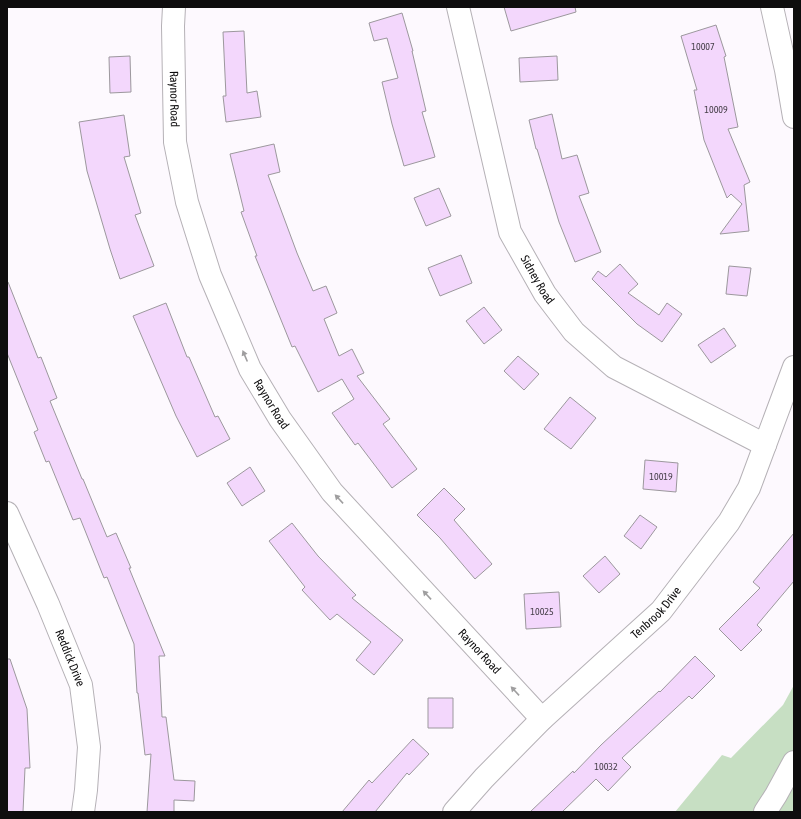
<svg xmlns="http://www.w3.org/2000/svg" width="801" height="819" font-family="'Asap Condensed',sans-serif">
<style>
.green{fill:#c7dfc3}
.building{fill:#f3d7fc;stroke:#9c989d}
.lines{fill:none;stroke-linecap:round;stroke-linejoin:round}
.street-casing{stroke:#b5b1b6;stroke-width:24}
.secondary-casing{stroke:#b5b1b6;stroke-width:24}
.street{stroke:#fff;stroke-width:22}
.secondary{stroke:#fff;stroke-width:22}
.oneway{fill:#9f9e9f}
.labels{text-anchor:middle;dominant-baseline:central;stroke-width:4;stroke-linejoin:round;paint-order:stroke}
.number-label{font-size:10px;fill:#47404a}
.street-label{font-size:12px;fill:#0e0d0e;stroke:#fff}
</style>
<rect width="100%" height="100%" fill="#fdf9fe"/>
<path class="green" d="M794 685V812H675L722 755 731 758 783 705Z"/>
<path class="building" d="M504 7H575L576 12 511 31Z
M402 13 413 51H412L426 111 422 112 435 157 404 166 392 124 382 82 398 78 387 38 374 41 369 23Z
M716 25 726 56 724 57 738 127 728 129 750 182 744 185 749 231 720 234 742 204 731 194 727 198 704 140 694 90H697L681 36Z
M244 31 247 93 257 91 261 117 226 122 223 96H226L223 32Z
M130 56 131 92 110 93 109 57Z
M557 56 558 80 520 82 519 58Z
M552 114 562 159 577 155 589 193 579 196 601 252 575 262 559 222 537 149H536L529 120Z
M124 115 130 156 124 157 141 213 135 215 154 266 120 279 110 249 87 171 79 122Z
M274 144 280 172 268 175 297 253 313 291 326 286 337 313 324 319 339 356 352 349 364 373 357 376 390 419 383 424 417 469 392 488 358 443 355 445 332 413 354 399 342 379 318 392 295 346 292 347 255 256H257L241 212 244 211 230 154Z
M439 188 451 216 426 226 414 198Z
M461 255 472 283 440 296 428 268Z
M620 264 638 284 628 293 659 315 667 303 682 314 662 342 637 324 592 279 598 271 606 277Z
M729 266 751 268 747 296 726 294Z
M7 282H8L38 358 41 357 57 398 50 401 82 479H83L107 537 116 533 131 568H129L165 656H159L162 717H166L174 780 195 781 194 801 174 800V812H147L151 754 145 755 138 693H137L134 644 107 577 104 578 80 518 73 520 49 461 46 462 34 432 38 430 7 353Z
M166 303 187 357H189L215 417 218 416 230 439 197 457 176 416 133 316Z
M484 307 502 330 484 344 466 321Z
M724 328 736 346 711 363 698 345Z
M518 356 539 374 524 390 504 371Z
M570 397 596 418 571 449 544 429Z
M645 460 678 463 676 492 643 489Z
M250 467 265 491 242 506 227 483Z
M444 488 465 509 454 520 492 564 475 579 440 538 417 515Z
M640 515 657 527 641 549 624 536Z
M292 523 318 556 356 595 352 598 403 640 374 675 356 660 371 642 337 614 330 620 302 590 305 587 269 541Z
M794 533V581L757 625 762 630 741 651 719 629 760 588 753 582Z
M605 556 620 574 599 593 583 576Z
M559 592 561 627 526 629 524 594Z
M695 656 715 676 692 699 689 696 622 758 631 767 608 791 596 779 562 812H530L573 771 574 773 601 745 659 691 660 692Z
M7 659H10L27 709 30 768H25L23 812H7Z
M428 698H453V728H428Z
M413 739 429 754 409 775 407 773 375 812H342L369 780 372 783Z"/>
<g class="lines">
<g class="street-casing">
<g id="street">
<path id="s1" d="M174 7 173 26 175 142 187 202 210 275 250 369 280 419 332 492 542 719"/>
<path id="s2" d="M458 7 510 232 545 294 574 332 614 367 765 445"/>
<path d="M772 7 786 70 794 117"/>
<path id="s3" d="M7 513 48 604 81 685 89 747 86 790 83 812"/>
<path id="s4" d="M454 812 484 778 542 719 661 611 729 522 749 488 794 367"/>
</g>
</g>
<g class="secondary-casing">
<path id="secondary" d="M765 812 776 795 794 762"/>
</g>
<use href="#street" class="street"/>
<use href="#secondary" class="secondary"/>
</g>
<defs><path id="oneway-solid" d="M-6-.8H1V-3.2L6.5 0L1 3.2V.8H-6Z"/></defs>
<g class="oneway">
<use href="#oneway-solid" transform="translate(245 356) rotate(-113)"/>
<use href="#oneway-solid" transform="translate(339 499) rotate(-133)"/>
<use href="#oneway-solid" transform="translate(427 595) rotate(-133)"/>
<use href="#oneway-solid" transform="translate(515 691) rotate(-133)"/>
</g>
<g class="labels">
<g class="number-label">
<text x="703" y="46">10007</text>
<text x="716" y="109">10009</text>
<text x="661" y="476">10019</text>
<text x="542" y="611">10025</text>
<text x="606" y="766">10032</text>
</g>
<g class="street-label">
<text stroke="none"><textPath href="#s1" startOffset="92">Raynor Road</textPath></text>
<text stroke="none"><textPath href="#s2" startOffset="286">Sidney Road</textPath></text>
<text stroke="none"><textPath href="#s1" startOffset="416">Raynor Road</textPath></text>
<text stroke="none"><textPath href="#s4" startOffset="284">Tenbrook Drive</textPath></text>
<text stroke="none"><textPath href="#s1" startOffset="740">Raynor Road</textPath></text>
<text stroke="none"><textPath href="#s3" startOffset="158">Reddick Drive</textPath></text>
</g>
</g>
<rect width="801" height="819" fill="none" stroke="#0e0d0e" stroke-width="16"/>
</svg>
